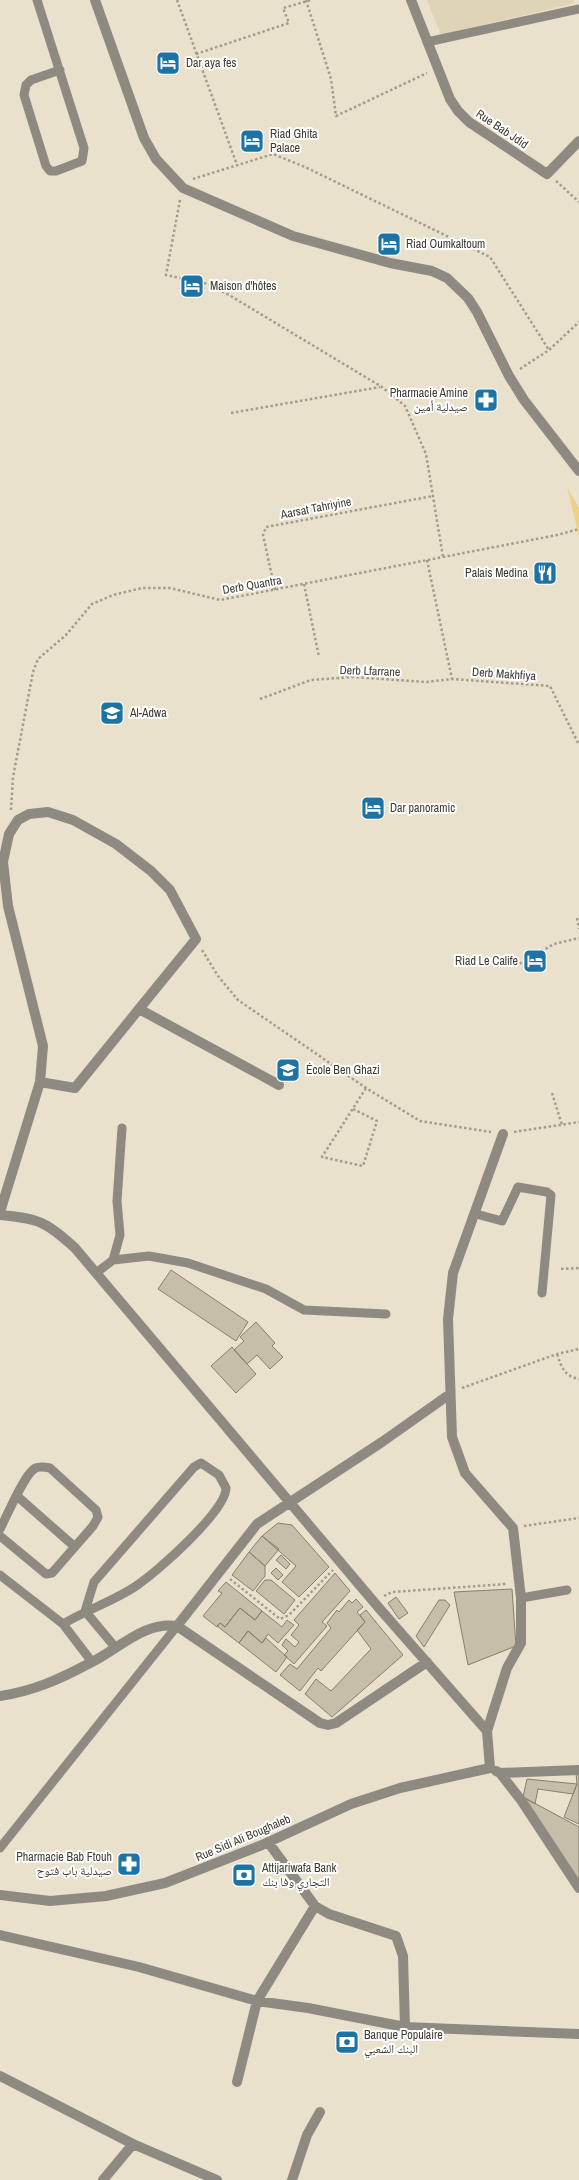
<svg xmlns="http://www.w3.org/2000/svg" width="579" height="2180" font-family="'Archivo Narrow','Noto Naskh Arabic',sans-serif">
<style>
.built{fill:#e0d4b8}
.green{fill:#eed187}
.building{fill:#c7beaa;stroke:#877f6c}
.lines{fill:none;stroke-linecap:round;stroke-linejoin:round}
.path{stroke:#a39c8d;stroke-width:2.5;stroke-dasharray:2.5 2.5;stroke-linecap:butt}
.lane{stroke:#8e8a82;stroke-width:9}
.street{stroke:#8e8a82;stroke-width:10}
.labels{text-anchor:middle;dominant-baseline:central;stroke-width:4;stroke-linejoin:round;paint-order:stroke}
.poi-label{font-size:12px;fill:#3f3b33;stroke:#fff;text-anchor:start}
.street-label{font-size:12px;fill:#3f3b33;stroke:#fff}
</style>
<rect width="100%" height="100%" fill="#eae1cc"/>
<path class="built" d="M427 0H573L575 3 441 35Z"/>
<path class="green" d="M567 487 579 508V536Z"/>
<path class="building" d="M171 1270 248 1322 236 1341 158 1289Z
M256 1322 275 1343 272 1346 283 1357 270 1369 257 1355 247 1364 234 1350 244 1341 240 1337Z
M232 1347 256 1374 236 1393 211 1366Z
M278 1523 292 1525 329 1567 299 1597 282 1582 296 1566 262 1536Z
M262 1536 279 1549 265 1566 249 1552Z
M249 1552 265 1566V1576L253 1591 232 1575Z
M281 1555 290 1564 286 1569 276 1560Z
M276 1568 283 1575 278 1580 271 1573Z
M335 1573 350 1591 322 1622 327 1626 294 1664 284 1655 288 1651 282 1645 286 1639 295 1647 299 1642 291 1635 299 1625 294 1620Z
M265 1580H271L295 1600 284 1614 256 1591Z
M226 1582 262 1611 255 1620 240 1608 225 1627 220 1623 217 1627 203 1616 222 1593 218 1591Z
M512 1589 516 1646 468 1665 454 1592Z
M396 1597 408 1613 399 1619 388 1603Z
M356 1599 363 1607 357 1612 365 1622 321 1671 318 1668 300 1691 280 1675 290 1664 297 1669 331 1628 327 1623 337 1610 339 1612 349 1600 352 1603Z
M439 1600H445L450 1605 424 1647 416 1636Z
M240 1608 255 1620 262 1611 282 1627 287 1620 294 1625 278 1643 268 1634 262 1643 248 1631 239 1643 217 1626 220 1623 225 1627Z
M366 1610 403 1655 332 1717 305 1694 316 1679 331 1691 371 1649 357 1630 365 1622 360 1615Z
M248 1631 262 1643 266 1638 287 1657 276 1672 239 1643Z
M579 1772V1824L564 1817 577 1784 576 1773Z
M527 1779 577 1784 573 1794 538 1789 535 1804 523 1797Z
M523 1797 579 1827V1881Z"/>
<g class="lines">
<path class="path" d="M177 0 237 165
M306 0 331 79 336 116 427 73
M196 54 289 23 283 8 311 0
M193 179 273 154 305 167 490 257 549 350
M556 181 579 202
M180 200 166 275 208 284 229 295 382 387 405 406 426 454 443 557
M520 369 549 350 579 322
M231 413 380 387
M427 560 452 679
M304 584 319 657
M275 590 263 535 266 527 433 496
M260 699 311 680 353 677 426 682 452 679 550 686 579 745
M11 810 13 777 33 672 38 659 66 635 92 604 113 595 142 588H170L220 600 557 535 579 529
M577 918 579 929
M202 950 218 976 238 1000 366 1088 420 1121 491 1132
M515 966 554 944 579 938
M552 1093 562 1125
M353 1109 377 1121 363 1166 322 1157 366 1088
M514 1132 579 1122
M561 1269 579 1268
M557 1354C562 1368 564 1376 579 1379
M462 1388 557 1354 579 1349
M524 1526 579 1518
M230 1579 280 1619 289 1615 333 1570
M384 1596 392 1592 507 1584"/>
<path class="lane" d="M37 0 84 148 82 161 56 171H50L46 166 24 95 26 85 31 80 60 70
M427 42 579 9
M476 1214 502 1221 518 1187 547 1192 551 1195 542 1293
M113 1260 120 1235 117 1201 122 1128
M96 1273 113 1260 149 1256 188 1263 266 1289 304 1310 386 1314
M17 1496 75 1547
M0 1529C7 1516 23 1477 34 1469 38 1466 45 1467 50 1468L96 1510 98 1517 93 1526 52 1573 46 1574 0 1536
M0 1575 63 1624 92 1662
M521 1598 567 1590
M85 1611 115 1647
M63 1624C86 1610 114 1601 136 1586 156 1573 226 1511 226 1488L219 1475 201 1463 194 1467 94 1582 85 1611
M0 1848 177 1626"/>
<path class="street" d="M95 0 144 138 156 159 183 188 293 236 390 263 432 271 447 278 468 298 477 312 509 376 524 400 579 471
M411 0 450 99 458 111 469 122 547 174 579 141
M40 1082 75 1088 139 1009 279 1085
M0 1212 40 1082 43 1046 8 906 3 862 9 834 18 820 29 814 48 812 73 820 116 844 151 871 170 890 196 939 139 1009
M0 1215C40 1219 45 1221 75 1248L379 1608 487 1731 490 1768
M177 1626 257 1524 382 1442 450 1394
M0 1696C34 1691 60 1679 90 1663 119 1649 144 1621 177 1626L320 1723 328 1725 336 1723 427 1662
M487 1731 507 1668 521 1643V1598L513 1528 465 1473 452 1437 448 1319 453 1273 503 1134
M496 1771 500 1773 579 1770
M500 1773 521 1800 579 1888
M268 1842 315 1906 329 1914 396 1936 403 1956 405 2027
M0 1895 50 1901 106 1896 165 1883 262 1845 351 1804 400 1788 490 1768
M0 1935 139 1967 257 2001 308 2008 405 2027 579 2034
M0 2076 133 2144 217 2180
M237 2082 257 2001 315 1906
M103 2180 133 2144
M292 2180 307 2135 320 2112"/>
</g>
<defs>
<g id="hotel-square" transform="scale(1.25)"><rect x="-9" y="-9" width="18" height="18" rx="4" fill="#1d74a4" stroke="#fff"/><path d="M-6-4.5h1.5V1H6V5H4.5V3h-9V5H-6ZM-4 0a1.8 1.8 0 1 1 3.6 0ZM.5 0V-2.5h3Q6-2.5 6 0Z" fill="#fff"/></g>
<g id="pharmacy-square" transform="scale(1.25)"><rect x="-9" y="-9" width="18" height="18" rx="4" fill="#1d74a4" stroke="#fff"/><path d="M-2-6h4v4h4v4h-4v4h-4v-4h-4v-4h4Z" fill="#fff"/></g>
<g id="restaurant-square" transform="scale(1.25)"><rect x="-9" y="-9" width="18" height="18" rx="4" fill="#1d74a4" stroke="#fff"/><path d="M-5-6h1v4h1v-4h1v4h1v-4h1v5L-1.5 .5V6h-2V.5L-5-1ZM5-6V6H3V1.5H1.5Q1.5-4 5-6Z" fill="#fff"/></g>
<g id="school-square" transform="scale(1.25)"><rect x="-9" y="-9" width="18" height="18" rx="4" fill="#1d74a4" stroke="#fff"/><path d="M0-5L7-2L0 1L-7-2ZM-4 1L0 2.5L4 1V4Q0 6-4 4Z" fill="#fff"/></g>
<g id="bank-square" transform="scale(1.25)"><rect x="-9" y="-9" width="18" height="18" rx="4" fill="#1d74a4" stroke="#fff"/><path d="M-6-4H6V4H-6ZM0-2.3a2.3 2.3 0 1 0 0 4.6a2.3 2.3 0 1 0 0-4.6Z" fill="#fff"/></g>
</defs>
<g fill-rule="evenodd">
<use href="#hotel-square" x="168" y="63"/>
<use href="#hotel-square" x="252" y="141"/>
<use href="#hotel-square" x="389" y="244"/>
<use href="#hotel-square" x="192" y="286"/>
<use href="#pharmacy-square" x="486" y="400"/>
<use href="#restaurant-square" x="545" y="573"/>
<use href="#school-square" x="112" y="713"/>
<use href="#hotel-square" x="373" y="808"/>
<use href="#hotel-square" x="535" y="961"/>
<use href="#school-square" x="288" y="1070"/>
<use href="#pharmacy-square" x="129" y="1864"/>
<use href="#bank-square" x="244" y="1875"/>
<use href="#bank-square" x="347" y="2042"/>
</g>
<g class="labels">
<g class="poi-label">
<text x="186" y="63">Dar aya fes</text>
<text x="270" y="134">Riad Ghita<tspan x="270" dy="14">Palace</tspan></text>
<text x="406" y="244">Riad Oumkaltoum</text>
<text x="210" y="286">Maison d'hôtes</text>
<text x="468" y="393" text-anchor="end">Pharmacie Amine<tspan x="468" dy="14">صيدلية أمين</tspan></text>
<text x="528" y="573" text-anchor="end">Palais Medina</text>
<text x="130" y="713">Al-Adwa</text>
<text x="390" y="808">Dar panoramic</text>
<text x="518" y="961" text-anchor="end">Riad Le Calife</text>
<text x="306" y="1070">École Ben Ghazi</text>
<text x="112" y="1857" text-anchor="end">Pharmacie Bab Ftouh<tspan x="112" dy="14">صيدلية باب فتوح</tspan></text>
<text x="262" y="1868">Attijariwafa Bank<tspan x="262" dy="14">التجاري وفا بنك</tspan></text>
<text x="364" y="2035">Banque Populaire<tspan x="364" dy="14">البنك الشعبي</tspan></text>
</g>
<g class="street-label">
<text transform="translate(502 129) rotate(34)">Rue Bab Jdid</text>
<text transform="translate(316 508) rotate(-11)">Aarsat Tahriyine</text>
<text transform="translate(252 585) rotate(-10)">Derb Quantra</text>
<text transform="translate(370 671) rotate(2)">Derb Lfarrane</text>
<text transform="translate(504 674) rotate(4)">Derb Makhfiya</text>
<text transform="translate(243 1838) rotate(-23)">Rue Sidi Ali Boughaleb</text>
</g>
</g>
</svg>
